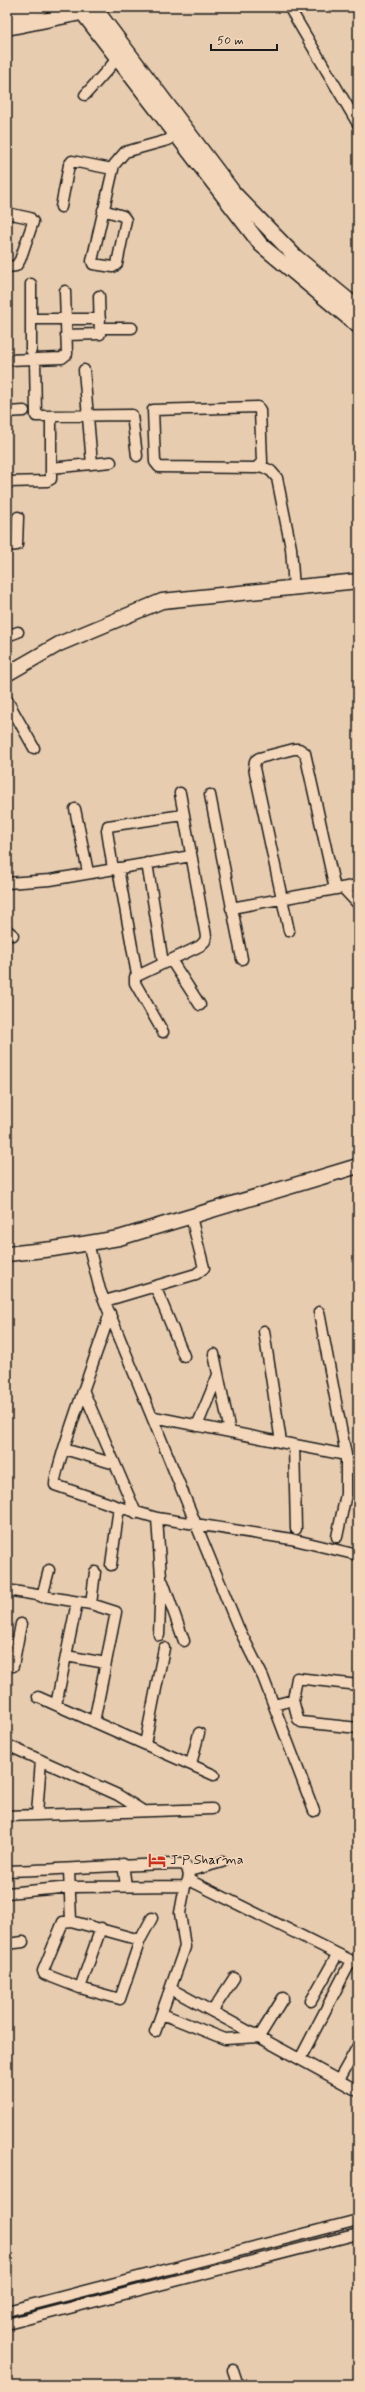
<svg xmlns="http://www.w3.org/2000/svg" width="365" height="2392" font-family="Mynerve,sans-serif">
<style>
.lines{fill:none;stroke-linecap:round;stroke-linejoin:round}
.street-casing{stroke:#1c1c1c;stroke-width:13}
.secondary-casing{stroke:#1c1c1c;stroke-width:17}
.street{stroke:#f4d7ba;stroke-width:10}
.secondary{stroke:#f4d7ba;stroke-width:14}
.labels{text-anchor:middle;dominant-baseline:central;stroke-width:3;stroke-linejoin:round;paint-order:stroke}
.poi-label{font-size:14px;fill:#1c1c1c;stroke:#f4d7ba;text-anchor:start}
</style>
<rect width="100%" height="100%" fill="#e7ccb0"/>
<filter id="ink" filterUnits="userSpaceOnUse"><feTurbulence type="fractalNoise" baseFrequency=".025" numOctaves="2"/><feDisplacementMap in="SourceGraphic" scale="8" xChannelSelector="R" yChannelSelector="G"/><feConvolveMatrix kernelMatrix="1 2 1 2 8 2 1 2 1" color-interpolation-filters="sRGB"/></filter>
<g filter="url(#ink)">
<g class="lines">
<g class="street-casing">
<path id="street" d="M289 7 358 124
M85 95 118 58
M61 207 69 165 72 161 112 169
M103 210 123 216 126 220 117 264 113 267 93 264 92 261 114 165 125 152 168 140 176 133
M7 213 30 218 33 222 20 260 16 266 7 267
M31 284V350
M31 319H100
M100 328H132
M66 335 100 334 99 296
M35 359 62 358 67 354 65 291
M7 360 35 359 36 416 132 415 137 456
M84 370 92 464
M7 412 24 411
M259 465 256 468 159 467 155 462 153 410 258 407 260 410 262 462 259 465 271 471 277 478 291 548 294 588
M51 468 111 462
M7 482 47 481 51 479V417
M7 546 17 545 18 517
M7 636 18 632
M7 700 34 748
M210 795 242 959
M75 809 88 872
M147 863 163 963
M118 868 137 975
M113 869 107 831 108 826 183 815
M7 883 50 880 191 856
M343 888 358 904
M231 908 358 885
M7 930 13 935
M289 931 254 768 255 761 259 758 294 749H299L305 753 335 889
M171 960 200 1005
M163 1032 135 983V977L200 946 205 941 206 936 180 793
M88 1243 100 1290 238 1627 263 1677 314 1811
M155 1286 184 1356
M105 1301 196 1274 204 1268 191 1217
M319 1312 346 1455V1494L337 1537
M110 1313C103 1336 52 1474 55 1485L119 1507 157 1518 291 1539 358 1555
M264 1331 281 1442
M214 1354 230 1432
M84 1392 136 1513
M154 1417 346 1455
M197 1426 218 1375
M294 1445 296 1529
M64 1449 115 1464
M157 1518 161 1577 159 1635
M111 1565 119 1507
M163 1582 184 1641
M7 1590 91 1604 116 1612 94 1722
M42 1597 49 1570
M91 1604 95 1572
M66 1656 106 1663
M13 1666 21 1624
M358 1685 297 1678 293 1700 298 1719 301 1722 358 1728
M38 1697 214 1775
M56 1705 77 1602
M274 1705 293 1700
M145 1744 164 1648
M7 1745 118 1795 143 1811
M191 1764 199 1733
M37 1814 41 1760
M7 1816 212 1809
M123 1864 126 1886
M69 1870 71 1921 140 1940 120 1999 80 1988 44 1974 43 1971 63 1922 71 1921
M7 1871C65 1870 122 1864 180 1864L185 1865C190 1873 190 1878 185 1886L71 1887 7 1893
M189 1871 222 1862
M189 1880 358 1964
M140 1940 152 1918
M7 1944 23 1942
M80 1988 101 1928
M171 1989 358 2091
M311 2001 337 1955
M213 2010 234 1978
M162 2014 225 2039 259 2037 283 1998
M155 2032 185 1947 180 1913 185 1886
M300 2059 351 1961
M339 2080 358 2046
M7 2311 358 2220
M7 2324 358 2234
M233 2370 238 2385"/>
</g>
<g class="secondary-casing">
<path id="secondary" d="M78 7 261 245 358 326
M94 7 234 193 296 257 358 308
M7 14 41 7
M7 28 91 11
M7 674 59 644 162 601 358 581
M7 1254 53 1249 119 1238 358 1166"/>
</g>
<use href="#street" class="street"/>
<use href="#secondary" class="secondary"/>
</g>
</g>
<defs>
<g id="hotel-bare" transform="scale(1.38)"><path d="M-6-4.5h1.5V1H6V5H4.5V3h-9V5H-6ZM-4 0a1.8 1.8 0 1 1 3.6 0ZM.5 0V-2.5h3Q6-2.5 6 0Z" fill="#c8321e" stroke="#f4d7ba" stroke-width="2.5" paint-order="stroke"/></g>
</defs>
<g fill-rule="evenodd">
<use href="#hotel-bare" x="157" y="1860"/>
</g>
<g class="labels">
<g class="poi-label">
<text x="170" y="1860">J P Sharma</text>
</g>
</g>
<rect width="365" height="2392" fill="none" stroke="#f4d7ba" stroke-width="24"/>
<rect x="12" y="12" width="341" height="2368" fill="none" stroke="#1c1c1c" stroke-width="1.5" filter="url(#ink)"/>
<path d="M211 44v6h66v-6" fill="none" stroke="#1c1c1c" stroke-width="2"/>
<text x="217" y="44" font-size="12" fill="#1c1c1c" stroke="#f4d7ba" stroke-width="3" paint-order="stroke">50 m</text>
</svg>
